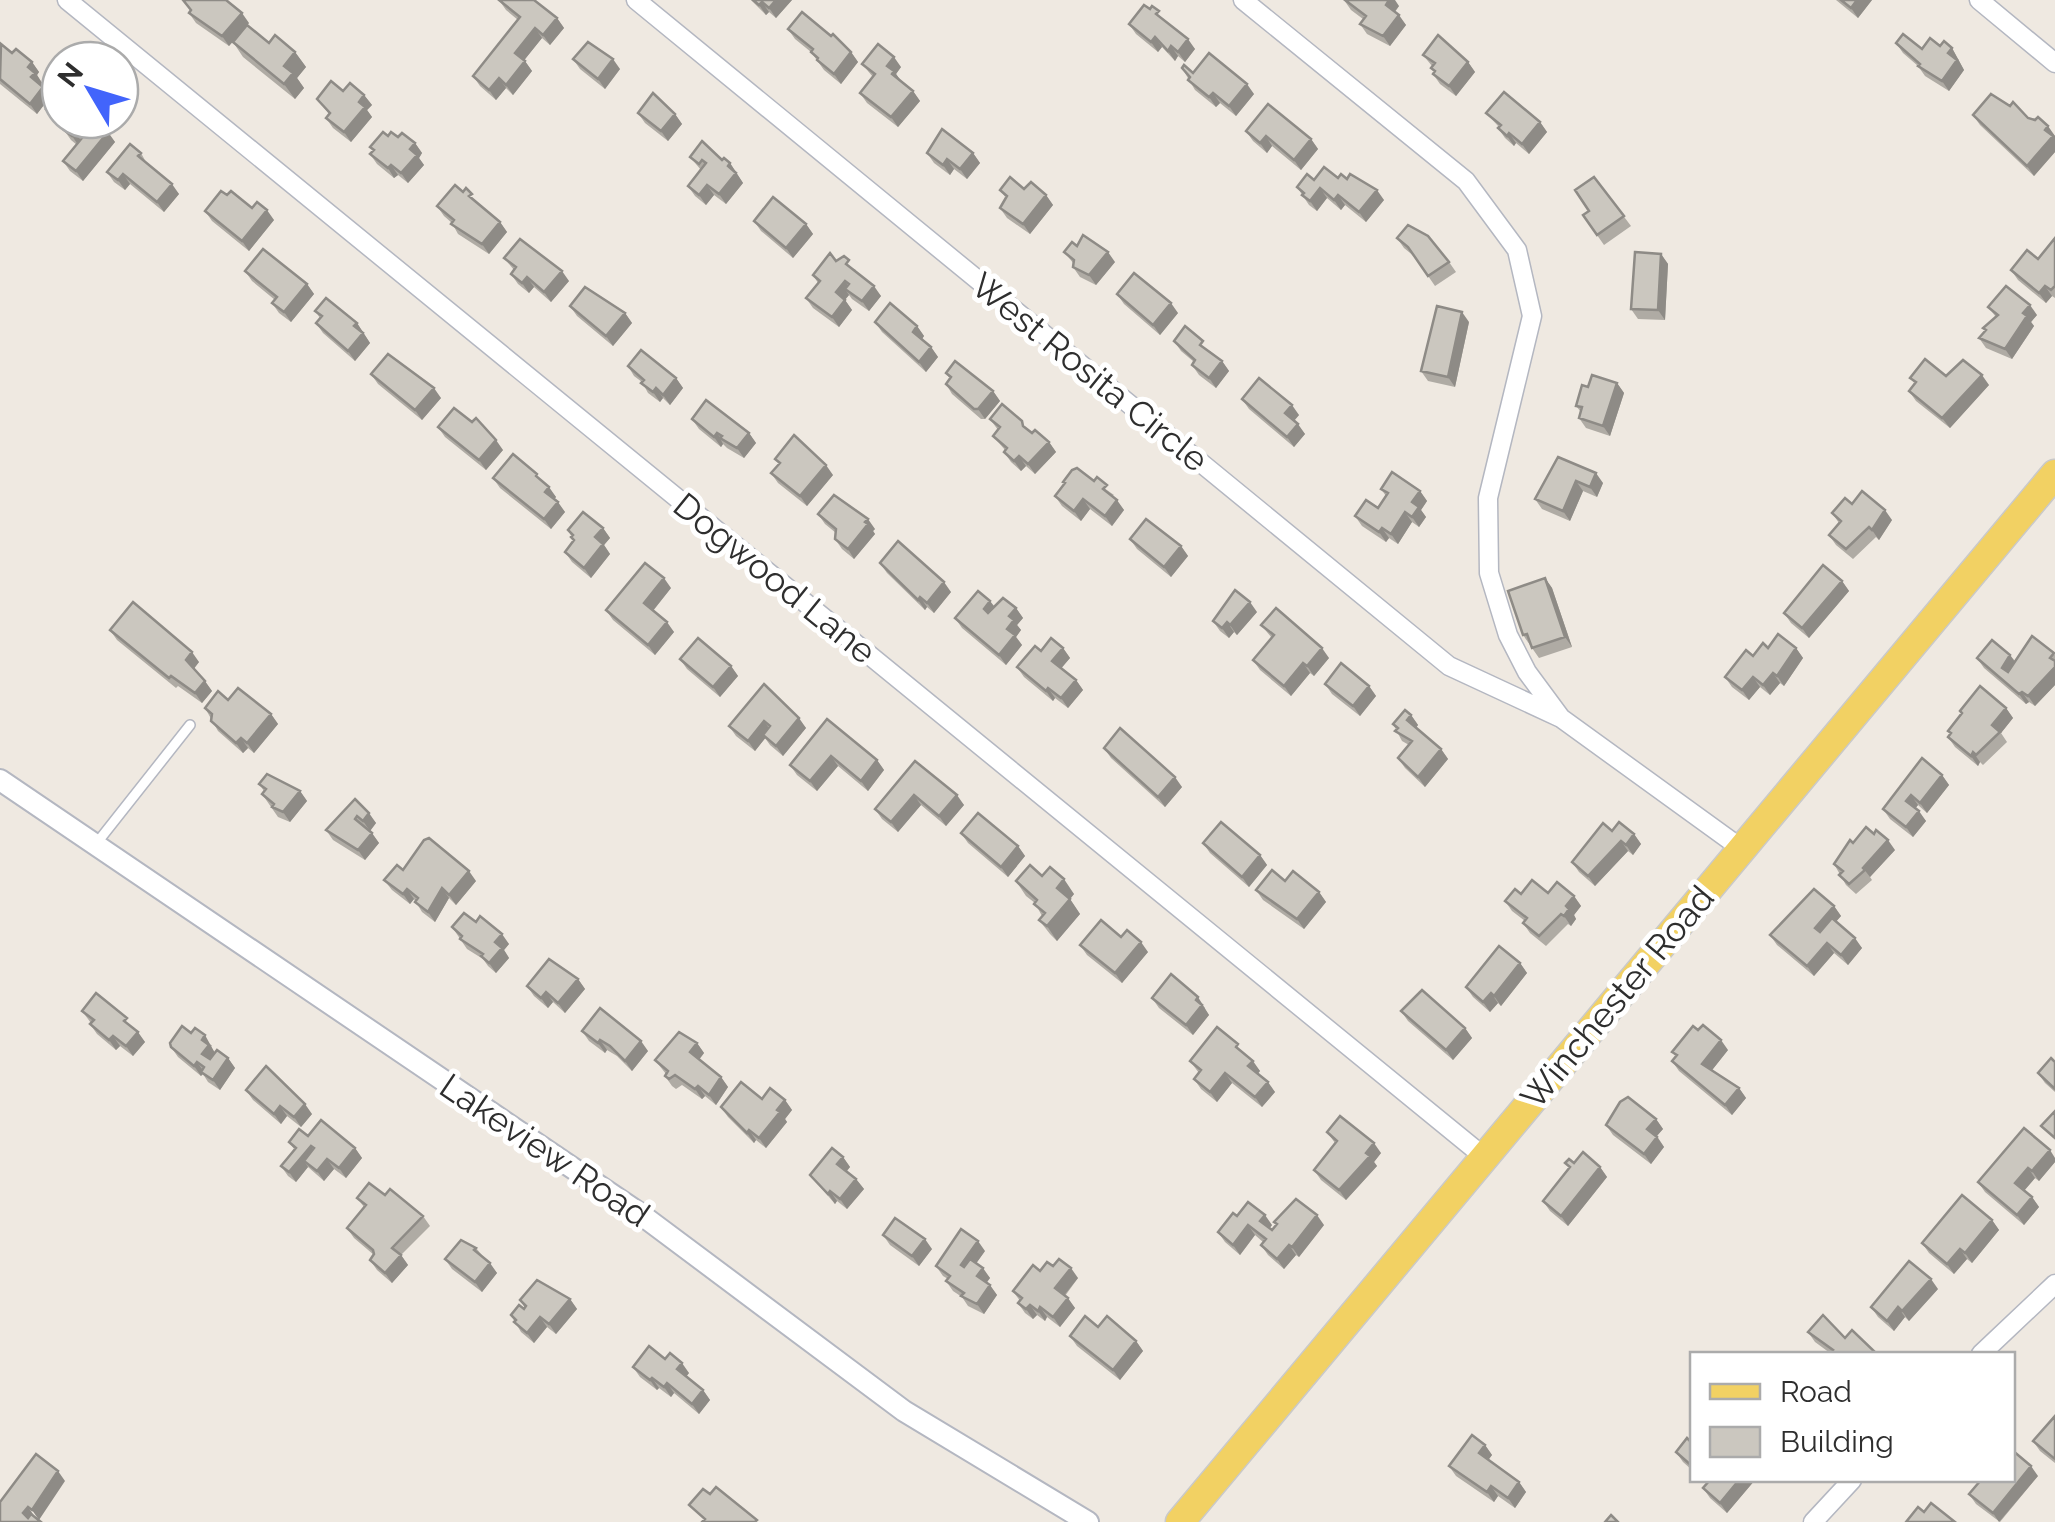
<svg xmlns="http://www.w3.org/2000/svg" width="2055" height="1522" font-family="Raleway,sans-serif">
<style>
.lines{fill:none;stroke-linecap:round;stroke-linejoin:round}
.service-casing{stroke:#b4b7c1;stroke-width:12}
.minor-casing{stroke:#b4b7c1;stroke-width:21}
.tertiary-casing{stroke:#b4b7c1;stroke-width:24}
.primary-casing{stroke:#c9c9c9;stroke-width:31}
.service{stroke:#fff;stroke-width:9}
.minor{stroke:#fff;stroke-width:18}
.tertiary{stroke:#fff;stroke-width:20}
.primary{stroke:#f2d163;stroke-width:28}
.wall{fill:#afaba4}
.shaded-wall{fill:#8e8b86}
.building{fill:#cbc7bf;stroke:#8e8b86;stroke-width:2.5}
.labels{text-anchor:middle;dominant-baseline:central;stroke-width:10;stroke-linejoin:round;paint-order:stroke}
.street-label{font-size:35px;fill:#2e2e2e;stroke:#fff}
</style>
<rect width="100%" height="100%" fill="#efe9e1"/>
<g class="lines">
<g class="service-casing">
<path id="service" d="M96 844 190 725"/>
</g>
<g class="minor-casing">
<path id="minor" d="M67 0 1483 1156
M636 0 1449 666 1561 718
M1243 0 1466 181 1517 250 1532 316 1488 498 1489 573 1508 635 1527 672 1561 718 1742 849
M1979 0 2055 63
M1981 1354 2055 1284
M1813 1522 1852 1480"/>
</g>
<g class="tertiary-casing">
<path id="tertiary" d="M0 780 639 1213 904 1411 1088 1522"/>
</g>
<g class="primary-casing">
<path id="primary" d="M1180 1522 2055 474"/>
</g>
<use href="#service" class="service"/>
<use href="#minor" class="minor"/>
<use href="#tertiary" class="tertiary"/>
<use href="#primary" class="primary"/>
</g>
<path class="wall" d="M499 0 557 18 564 28 550 45 542 38 524 60 532 71 513 95 506 88 496 100 480 86 473 76 518 20 506 10Z
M751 0H792L776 18 769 12 766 15Z
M1344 0 1399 6 1395 12 1406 25 1390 46 1367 34 1360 24 1363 19 1351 10Z
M1836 0H1872L1858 18Z
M189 13 249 23 247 25 269 43 295 52 306 67 297 78 304 88 295 99 243 57 233 42 242 31 229 46 196 23Z
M1165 21 1195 49 1185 62 1178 56 1175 61 1162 47 1158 52 1136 34 1129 24Z
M788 29 851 52 858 62 841 84 824 70 811 52 795 39Z
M1896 43 1922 49 1940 46 1952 48 1964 70 1949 91 1925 76 1918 66 1903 53Z
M0 45 12 53 32 62 39 72 37 75 42 83 40 85 50 97 37 114 0 84Z
M1423 55 1468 62 1475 72 1456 96 1440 84 1433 74 1434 72 1431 68 1432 66Z
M573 59 620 69 605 89 580 69Z
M862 64 901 67 896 74 901 81 913 91 920 101 898 127 867 103 860 93 873 77Z
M1182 68 1193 73 1254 94 1236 116 1220 103 1216 107 1195 90Z
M343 91 364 95 372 105 367 110 372 117 351 142 333 128 326 118 329 114 317 99Z
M46 109 60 120H101L106 127 104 129 115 142 83 181 70 171 63 161 77 145 71 140 64 130 65 128 53 119Z
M638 113 675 114 682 124 668 141 645 123Z
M1486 113 1540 122 1547 132 1529 154 1516 143 1514 146 1505 138 1498 128 1499 127Z
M1973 115 2054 138 2055 152 2034 176 1980 125Z
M1246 131 1311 139 1318 149 1301 170 1272 146 1267 153 1253 141Z
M388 136 398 137 415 143 422 153 419 158 424 165 408 183 398 175 394 178 377 164 370 154 373 151 370 147Z
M141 153 147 164 179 194 164 212 130 184 125 190 114 182 107 172Z
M927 153H973L980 163 967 179 954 169 950 175 934 163Z
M690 157 722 160 730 163 743 183 726 204 714 195 706 205 695 196 688 186 701 170Z
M1594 177 1631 226 1604 245 1583 215 1589 211Z
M1338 178 1347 179 1384 200 1366 222 1345 205 1341 210 1327 198 1317 211 1309 205 1297 187 1314 180Z
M1024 189 1046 195 1053 205 1030 234 1007 218 1000 208 1006 198 1000 190Z
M227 195 274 220 249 251 212 221 205 211Z
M478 204 500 222 507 232 489 254 458 234 452 223 444 216 437 206Z
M754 221 806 224 813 234 793 258 761 231Z
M1397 238 1449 262 1456 272 1435 286 1415 257 1404 248Z
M2055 238V298L2052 296 2046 303 2018 280 2011 270 2038 259Z
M1064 252 1115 262 1096 285 1080 277 1073 267 1074 264Z
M1661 254 1668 264 1665 320 1638 319 1631 309Z
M504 258 569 281 551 302 534 287 529 293 518 284 511 274 514 270Z
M836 261 856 270 855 271 881 296 869 311 852 299 849 295 845 300 852 310 839 327 813 308 806 298 818 283 813 275Z
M245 271 307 284 314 294 291 322 279 313 272 303 275 300 252 281Z
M1117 294 1178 313 1160 335 1124 304Z
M570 306 625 313 632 323 613 346 577 316Z
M1988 307 2037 315 2031 322 2034 326 2012 359 1986 348 1979 338 1996 317Z
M315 311 357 323 370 343 355 361 323 333 316 323 320 318Z
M875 322 917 326 924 336 922 339 931 347 938 357 926 372 882 332Z
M1469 322 1455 387 1428 381 1421 371Z
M1174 341 1210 351 1222 361 1229 371 1216 388 1199 375 1192 365 1194 362 1181 351Z
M628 366 676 378 683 388 670 405 663 398 660 402 648 393 642 382 634 376Z
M946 373 993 391 1000 401 985 419H981L952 394 946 384 950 379Z
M371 374 441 398 422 420 378 384Z
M1946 376 1989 385 1950 428 1916 401 1909 391 1915 384 1910 378Z
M1617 383 1624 393 1610 436 1586 428 1579 418 1581 412 1576 406 1588 387Z
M1242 399 1299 415 1294 421 1305 434 1294 447 1249 409Z
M692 419 749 433 756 443 744 458 727 448 723 444 721 447 699 429Z
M990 419 1029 431 1049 442 1056 452 1035 474 1026 466 1021 471 1011 462 1004 452 1005 450 993 436 998 430Z
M438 427 503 450 486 470 445 437Z
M1558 457 1603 483 1597 497 1583 491 1570 521 1542 509 1535 499Z
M775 459 833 475 807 506 778 483 771 473 779 464Z
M493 478 543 482 556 497 554 499 565 512 551 529 500 488Z
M1094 481 1114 495 1112 496 1124 510 1112 526 1090 509 1081 521 1062 506 1055 496Z
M1381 489 1420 491 1427 501 1421 510 1426 517 1419 527 1412 522 1398 544 1389 538 1386 542 1362 526 1355 516 1378 508 1386 496Z
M1852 504 1892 520 1879 540 1876 537 1853 559 1836 545 1829 535 1839 523 1832 513Z
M818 514 875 529 873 531 875 534 854 559 842 549 835 539 836 533 825 524Z
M603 528 610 538 604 545 610 554 591 578 572 562 565 552 574 541 568 530Z
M1130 539 1181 546 1188 556 1171 577 1137 549Z
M880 563 951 592 934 613 927 607 925 610 887 573Z
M1545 578 1552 588 1572 647 1539 658 1523 635Z
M1842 581 1849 591 1809 638 1791 623 1784 613Z
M671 588 653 611 674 632 655 655 613 620 606 610Z
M994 607 1016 608 1023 618 1017 625 1021 630 1016 637 1022 645 1006 665 962 628 955 618Z
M1257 612 1237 635 1234 632 1229 638 1220 631 1213 621Z
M1261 625 1329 658 1314 676 1310 673 1291 696 1260 670 1253 660 1272 638Z
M110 630 199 662 194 668 212 691 202 703 178 686 176 688 117 640Z
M1063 648 1070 658 1061 668 1076 680 1083 690 1068 708 1055 698 1053 701 1024 677 1017 667 1041 651Z
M1768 648H1796L1803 658 1784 686 1780 683 1770 695 1760 687 1749 700 1732 687 1725 677 1753 656Z
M2054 653 2055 655V685L2035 706 2029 702 2026 704 1984 668 1977 658 2010 655 2015 661Z
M680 659 731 666 738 676 720 697 687 669Z
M764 684 806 728 783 756 770 745 765 738 755 751 736 736 729 726Z
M1325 684 1369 686 1376 696 1360 716 1332 694Z
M228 700 271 714 278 724 254 753 248 748 243 753 218 731 205 708Z
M2006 708 2013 718 2001 733 2007 742 1983 765 1980 762 1978 766 1955 747 1948 737 1950 734 1948 731 1962 714 1960 711Z
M1411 715 1418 725 1416 728 1441 749 1448 759 1425 787 1405 768 1398 758 1409 745 1402 741 1393 724Z
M827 719 877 760 884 770 868 791 838 766 817 791 797 775 790 765Z
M1104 748 1182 787 1165 807 1111 758Z
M915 761 964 805 946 826 921 805 898 832 882 819 875 809Z
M1942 775 1949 785 1927 813 1918 805 1915 809 1926 821 1913 837 1890 819 1883 809Z
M259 784 300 791 307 801 290 822 278 817 262 794 264 791Z
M355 799 376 823 370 831 379 843 365 860 333 840 326 830Z
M1612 831 1634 834 1641 844 1633 855 1628 851 1595 886 1579 872 1572 862Z
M961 833 1018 846 1025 856 1008 877 968 843Z
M1203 843 1260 855 1267 865 1249 887 1210 853Z
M1853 843 1895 850 1870 877 1872 880 1856 894 1846 885 1834 864Z
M403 870 476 881 456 905 449 898 435 922 422 912 414 899 410 904 392 890 384 880Z
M1042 876 1074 894 1070 899 1080 914 1057 941 1050 934 1039 920 1042 916 1035 903 1026 896 1016 881Z
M1285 881 1319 892 1326 902 1304 929 1263 900 1256 890Z
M1548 893 1574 896 1581 906 1574 915 1576 919 1571 926 1568 924 1546 946 1530 933 1523 923 1525 921 1512 911 1505 901 1521 894Z
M1834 906 1841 916 1836 921 1862 948 1848 965 1834 953 1814 976 1777 945 1770 935Z
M476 922 509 944 504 950 509 958 496 973 488 966 483 959 467 949 452 927Z
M1080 945 1148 952 1122 983 1087 955Z
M1520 963 1527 973 1501 1006 1498 1003 1490 1012 1473 997 1466 987Z
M578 979 585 989 565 1013 553 1002 548 1008 534 996 527 986Z
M1152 998 1205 1007 1204 1008 1209 1015 1193 1035 1159 1008Z
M82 1011 134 1029 145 1042 133 1056 120 1046 116 1050 97 1034 90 1024 91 1023Z
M1401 1011 1465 1028 1472 1038 1453 1060 1408 1021Z
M582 1031 648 1051 632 1071 617 1056 607 1050 605 1053 589 1041Z
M697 1043 704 1053 699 1060 721 1077 728 1087 716 1105 705 1096 702 1099 682 1085 676 1089 672 1086 665 1076 666 1074 655 1060Z
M212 1045 211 1047 215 1053 228 1058 235 1068 220 1090 208 1082 203 1074 201 1076 178 1057 171 1047Z
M1728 1050 1712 1070 1739 1088 1746 1098 1732 1115 1679 1071 1672 1061 1676 1057 1672 1052Z
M1245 1054 1260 1071 1258 1074 1275 1092 1262 1107 1232 1083 1217 1102 1201 1089 1194 1079 1199 1073 1190 1061Z
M2055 1062V1092L2045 1083 2038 1073Z
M246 1090 312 1114 301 1127 287 1116 281 1124 253 1100Z
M762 1099 785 1100 792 1110 785 1119 787 1122 766 1148 756 1140 754 1143 728 1117 721 1107Z
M1656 1119 1663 1129 1657 1136 1664 1147 1651 1164 1613 1135 1606 1125Z
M1327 1132 1381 1153 1374 1162 1377 1166 1346 1200 1321 1180 1314 1170 1335 1143Z
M308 1136 355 1148 362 1158 346 1178 334 1169 324 1181 308 1167 296 1182 288 1176 281 1166 294 1149 289 1142Z
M843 1157 850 1167 847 1171 856 1179 864 1189 847 1209 837 1201 835 1204 810 1175Z
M2055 1158V1162L2039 1181 2035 1178 2024 1191 2032 1197 2039 1207 2024 1225 1985 1192 1978 1182Z
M1565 1163 1600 1167 1607 1177 1568 1226 1550 1211 1543 1201 1569 1168Z
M385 1195 423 1216 430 1226 401 1255 408 1265 392 1283 377 1270 370 1260 374 1255 354 1238 347 1228 364 1207 357 1198Z
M1237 1216 1272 1225 1270 1228 1272 1230 1276 1225 1274 1222 1324 1225 1299 1257 1296 1255 1284 1269 1268 1255 1261 1245 1263 1242 1255 1235 1240 1255 1225 1242 1218 1232Z
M1992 1220 1999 1230 1972 1263 1967 1259 1954 1274 1929 1253 1922 1243Z
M883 1235 932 1249 919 1266 890 1245Z
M476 1248 497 1273 482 1292 452 1269 445 1259Z
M985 1251 976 1263 990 1278 987 1282 997 1295 984 1314 968 1306 962 1297 953 1291 946 1281 948 1279 943 1276 936 1266Z
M1053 1266 1078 1278 1065 1296 1075 1308 1060 1327 1047 1317 1045 1321 1037 1315 1033 1319 1025 1313 1018 1303 1020 1301 1013 1291 1040 1271Z
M1938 1289 1909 1321 1905 1317 1894 1331 1878 1317 1871 1307Z
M570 1299 577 1309 556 1334 547 1327 534 1343 521 1332 511 1315 525 1308 520 1300Z
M1098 1327 1136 1341 1143 1351 1120 1380 1077 1346 1070 1336Z
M1808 1332 1845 1338 1830 1353 1815 1342Z
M665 1359 689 1373 686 1377 703 1390 710 1400 699 1414 674 1393 671 1397 659 1388 657 1390 640 1377 633 1367Z
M2055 1416V1463L2040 1451 2033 1441Z
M1692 1443V1470L1683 1462 1676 1452Z
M1485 1445 1492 1455 1488 1460 1519 1482 1526 1492 1515 1508 1498 1496 1494 1502 1456 1476 1449 1466Z
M2038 1476 2000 1522 1976 1504 1969 1494Z
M1710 1480H1755L1727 1513 1710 1498 1703 1488Z"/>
<path class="shaded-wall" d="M776 0H792L776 18 769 8Z
M1389 0H1395L1399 6 1392 15 1386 5Z
M1857 0H1872L1858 18 1851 8Z
M762 2 769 12 766 15 759 5Z
M242 13 249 23 229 46 222 36Z
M1399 15 1406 25 1390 46 1383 36Z
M557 18 564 28 550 45 543 35Z
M535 28 542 38 522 63 515 53Z
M1155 37 1162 47 1158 52 1151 42Z
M1188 39 1195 49 1185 62 1178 52Z
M1171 46 1178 56 1175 61 1168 51Z
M1952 48 1964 70 1949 91 1942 81 1948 53Z
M295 52 306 67 297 78 304 88 295 99 284 84V66Z
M851 52 858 62 841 84 834 74Z
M894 57 901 67 896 74 901 81 899 84 887 66Z
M613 59 620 69 605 89 598 79Z
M525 61 532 71 513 95 506 85Z
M32 62 39 72 37 75 42 83 38 87 31 77 28 67Z
M1468 62 1475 72 1456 96 1449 86Z
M499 78 506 88 496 100 489 90Z
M1247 84 1254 94 1236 116 1229 106Z
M43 87 50 97 37 114 30 104Z
M913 91 920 101 898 127 891 117Z
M1213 93 1220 103 1216 107 1209 97Z
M364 95 372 105 367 110 372 117 351 142 344 132 359 102Z
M675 114 682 124 668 141 661 131Z
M1540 122 1547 132 1529 154 1522 144Z
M2048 126 2055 136V152L2034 176 2027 166Z
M75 132 82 142 79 146 72 136Z
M108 132 115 142 83 181 76 171Z
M1509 133 1516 143 1514 146 1507 136Z
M1266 136 1272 146 1267 153 1260 143Z
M1311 139 1318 149 1301 170 1294 160Z
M415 143 422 153 419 158 424 165 408 183 401 173 410 149Z
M973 153 980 163 967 179 960 169Z
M947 159 954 169 950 175 943 165Z
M730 163 743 183 726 204 719 194 728 166Z
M391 165 398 175 394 178 388 168Z
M123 174 130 184 125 190 118 180Z
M172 184 179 194 164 212 157 202Z
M707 185 714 195 706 205 699 195Z
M1320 188 1327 198 1317 211 1310 201Z
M1377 190 1384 200 1366 222 1359 212Z
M1046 195 1053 205 1030 234 1023 224Z
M1338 195 1345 205 1341 210 1334 200Z
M267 210 274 220 249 251 242 241Z
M500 222 507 232 489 254 482 244Z
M806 224 813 234 793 258 786 248Z
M1108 252 1115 262 1096 285 1089 275Z
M1661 254 1668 264 1665 320 1658 310Z
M562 271 569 281 551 302 544 292Z
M527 277 534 287 529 293 522 283Z
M845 281 852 291 845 289 849 295 843 302 836 292Z
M307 284 314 294 291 322 284 312Z
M874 286 881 296 869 311 862 301Z
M2045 286 2052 296 2046 303 2039 293Z
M845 300 852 310 839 327 832 317Z
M1171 303 1178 313 1160 335 1153 325Z
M2030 305 2037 315 2031 322 2034 326 2012 359 2005 349 2023 313Z
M1462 312 1469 322 1455 387 1448 377Z
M625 313 632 323 613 346 606 336Z
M357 323 370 343 355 361 348 351 354 326Z
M917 326 924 336 920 342 913 332Z
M931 347 938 357 926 372 919 362Z
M1222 361 1229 371 1216 388 1209 378Z
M1982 375 1989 385 1950 428 1942 418Z
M676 378 683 388 670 405 663 395Z
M1617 383 1624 393 1610 436 1603 426Z
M434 388 441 398 422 420 415 410Z
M656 388 663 398 660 402 653 392Z
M993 391 1000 401 985 419 978 409Z
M1292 405 1299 415 1292 423 1285 413Z
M1298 424 1305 434 1294 447 1287 437Z
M717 433 722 440 720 438 723 444 721 447 714 437Z
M749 433 756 443 744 458 737 448Z
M496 440 503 450 486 470 479 460Z
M1049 442 1056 452 1035 474 1028 464Z
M1019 456 1026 466 1021 471 1014 461Z
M826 465 833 475 807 506 800 496Z
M1596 473 1603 483 1597 497 1590 487Z
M1576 481 1583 491 1570 521 1563 511Z
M549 487 556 497 552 502 545 492Z
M1420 491 1427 501 1421 510 1426 517 1419 527 1412 517V502Z
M1083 499 1090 509 1081 521 1074 511Z
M1117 500 1124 510 1112 526 1105 516Z
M558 502 565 512 551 529 544 519Z
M1885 510 1892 520 1879 540 1872 530Z
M1405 512 1412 522 1398 544 1391 534Z
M868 519 875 529 873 531 875 534 854 559 848 549Z
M603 528 610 538 604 545 610 554 591 578 584 568 595 537Z
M1382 528 1389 538 1386 542 1379 532Z
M1181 546 1188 556 1171 577 1164 567Z
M664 578 671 588 651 613 644 603Z
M1545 578 1552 588 1572 647 1565 637Z
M1842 581 1849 591 1809 638 1802 628Z
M944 582 951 592 934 613 927 603Z
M920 597 927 607 925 610 918 600Z
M990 601 998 611 991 619 984 609Z
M1250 602 1257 612 1237 635 1230 625Z
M1016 608 1023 618 1017 625 1021 630 1016 637 1022 645 1006 665 999 655 1009 616Z
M667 622 674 632 655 655 648 645Z
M1227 622 1234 632 1229 638 1222 628Z
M1063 648 1070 658 1059 671 1052 661Z
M1322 648 1329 658 1314 676 1307 666Z
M1796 648 1803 658 1784 686 1777 676Z
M192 652 199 662 193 670 186 660Z
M2010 655 2017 665 2009 678 2002 668Z
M1303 663 1310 673 1291 696 1284 686Z
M731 666 738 676 720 697 713 687Z
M2055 667V685L2035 706 2028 696Z
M1773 673 1780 683 1770 695 1763 685Z
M1753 677 1760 687 1749 700 1742 690Z
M1076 680 1083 690 1068 708 1061 698Z
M205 681 212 691 202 703 195 693Z
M1369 686 1376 696 1360 716 1353 706Z
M1048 688 1055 698 1053 701 1046 691Z
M2022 692 2029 702 2026 704 2019 694Z
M2006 708 2013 718 2001 733 1992 725Z
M271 714 278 724 254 753 247 743Z
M1411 715 1418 725 1414 730 1407 720Z
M799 718 806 728 783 756 776 746Z
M764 721 771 731 755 751 748 741Z
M241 738 248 748 243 753 236 743Z
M1441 749 1448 759 1425 787 1418 777Z
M1973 752 1980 762 1978 766 1971 756Z
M831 756 838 766 817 791 810 781Z
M877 760 884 770 868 791 861 781Z
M1942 775 1949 785 1927 813 1920 803Z
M1175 777 1182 787 1165 807 1158 797Z
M300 791 307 801 290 822 283 812Z
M914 795 921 805 898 832 891 822Z
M957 795 964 805 946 826 939 816Z
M1911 795 1918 805 1913 811 1906 801Z
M1919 811 1926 821 1913 837 1906 827Z
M369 813 376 823 370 831 363 821Z
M372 833 379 843 365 860 358 850Z
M1634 834 1641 844 1633 855 1626 845Z
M1888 840 1895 850 1870 877 1863 868Z
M1621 841 1628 851 1595 886 1588 876Z
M1018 846 1025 856 1008 877 1001 867Z
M1260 855 1267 865 1249 887 1242 877Z
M469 871 476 881 456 905 449 895Z
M1064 879 1074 894 1070 899 1080 914 1057 941 1047 926 1057 888Z
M442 888 449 898 435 922 428 912Z
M407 889 414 899 410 904 403 894Z
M1319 892 1326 902 1304 929 1297 919Z
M1574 896 1581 906 1574 915 1576 919 1571 926 1564 916 1566 906Z
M1834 906 1841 916 1822 938 1815 928Z
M502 934 509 944 504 950 509 958 496 973 489 963 495 942Z
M1855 938 1862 948 1848 965 1841 955Z
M1141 942 1148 952 1122 983 1115 973Z
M1827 943 1834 953 1814 976 1807 966Z
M1520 963 1527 973 1501 1006 1494 996Z
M578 979 585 989 565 1013 558 1003Z
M546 992 553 1002 548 1008 541 998Z
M1491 993 1498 1003 1490 1012 1483 1002Z
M1198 997 1209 1015 1193 1035 1186 1025Z
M1465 1028 1472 1038 1453 1060 1446 1050Z
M138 1032 145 1042 133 1056 126 1046Z
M205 1035 216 1055 209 1064 202 1054V1040Z
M113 1036 120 1046 116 1050 109 1040Z
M600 1040 607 1050 605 1053 598 1043Z
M1721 1040 1728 1050 1709 1074 1702 1064Z
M641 1041 648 1051 632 1071 625 1061Z
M697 1043 704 1053 697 1062 690 1052Z
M228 1058 235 1068 220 1090 213 1080Z
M1253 1061 1260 1071 1255 1076 1248 1066Z
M197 1062 204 1072 201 1076 194 1066Z
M1225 1073 1232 1083 1217 1102 1210 1092Z
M721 1077 728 1087 716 1105 709 1095Z
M1268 1082 1275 1092 1262 1107 1255 1097Z
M698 1086 705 1096 702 1099 695 1089Z
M1739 1088 1746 1098 1732 1115 1725 1105Z
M785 1100 792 1110 785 1119 787 1122 766 1148 759 1138Z
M305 1104 312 1114 301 1127 294 1117Z
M280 1106 287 1116 281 1124 274 1114Z
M1656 1119 1663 1129 1654 1139 1647 1129Z
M749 1130 756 1140 754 1143 747 1133Z
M1657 1137 1664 1147 1651 1164 1644 1154Z
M1374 1143 1381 1153 1374 1162 1377 1166 1346 1200 1339 1190Z
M311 1146 318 1156 304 1161 308 1167 296 1182 289 1172Z
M355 1148 362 1158 346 1178 339 1168Z
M2050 1150 2055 1158V1162L2039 1181 2032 1171Z
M843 1157 850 1167 844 1174 837 1164Z
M327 1159 334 1169 324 1181 317 1171Z
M1600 1167 1607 1177 1568 1226 1561 1216Z
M2028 1168 2035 1178 2022 1193 2015 1183Z
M856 1179 864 1189 847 1209 840 1199Z
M830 1191 837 1201 835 1204 828 1194Z
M2032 1197 2039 1207 2024 1225 2017 1215Z
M1265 1215 1272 1225 1267 1231 1260 1221Z
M1317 1215 1324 1225 1299 1257 1292 1247Z
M1992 1220 1999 1230 1972 1263 1965 1253Z
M1248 1225 1255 1235 1240 1255 1233 1245Z
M925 1239 932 1249 919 1266 912 1256Z
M978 1241 985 1251 968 1275 961 1265Z
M1289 1245 1296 1255 1284 1269 1277 1259Z
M1960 1249 1967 1259 1954 1274 1947 1264Z
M401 1255 408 1265 392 1283 385 1273Z
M490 1263 497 1273 482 1292 475 1282Z
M983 1268 990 1278 984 1286 977 1276Z
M1071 1268 1078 1278 1062 1298 1055 1288Z
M1931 1279 1938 1289 1909 1321 1902 1311Z
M990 1285 997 1295 984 1314 977 1304Z
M1068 1298 1075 1308 1060 1327 1053 1317Z
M570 1299 577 1309 556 1334 549 1324Z
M1030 1305 1037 1315 1033 1319 1026 1309Z
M1040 1307 1047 1317 1045 1321 1038 1311Z
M1898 1307 1905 1317 1894 1331 1887 1321Z
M540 1317 547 1327 534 1343 527 1333Z
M1136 1341 1143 1351 1120 1380 1113 1370Z
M682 1363 689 1373 684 1379 677 1369Z
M652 1378 659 1388 657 1390 650 1380Z
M667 1383 674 1393 671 1397 664 1387Z
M703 1390 710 1400 699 1414 692 1404Z
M1485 1445 1492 1455 1486 1463 1479 1453Z
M2031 1466 2038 1476 1999 1522 1993 1513Z
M58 1471 65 1481 39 1520 32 1510Z
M1739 1480H1755L1727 1513 1720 1503Z
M1519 1482 1526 1492 1515 1508 1508 1498Z
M1491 1486 1498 1496 1494 1502 1487 1492Z
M28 1507 35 1517 31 1522 23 1513Z"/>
<path class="building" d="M183 0H226L242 13 222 36 189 13 191 10Z
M499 0H534L557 18 543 35 535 28 515 53 525 61 506 85 499 78 489 90 473 76 520 17Z
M753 0H776L769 8 762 2 759 5Z
M1345 0H1389L1386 5 1399 15 1383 36 1360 24 1366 16Z
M1841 0H1857L1851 8Z
M1144 5 1150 9 1152 6 1159 11 1156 14 1188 39 1178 52 1171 46 1168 51 1155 37 1151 42 1129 24Z
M802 12 831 36 833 34 851 52 834 74 817 60 818 58 811 52 813 49 788 29Z
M247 25 269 43 275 35 295 52 284 66 293 73 284 84 233 42Z
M1903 34 1922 49 1930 38 1940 46 1944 41 1952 48 1948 53 1957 60 1942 81 1918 66 1920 64 1896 43Z
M1438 35 1468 62 1449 86 1433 74 1435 71 1431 68 1435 63 1423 55Z
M588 42 613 59 598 79 573 59Z
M1 44 12 53 16 49 32 62 28 67 35 73 31 77 43 87 30 104 0 79Z
M878 44 894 57 887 66 894 71 892 74 913 91 891 117 860 93 875 74 862 64Z
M1209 53 1247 84 1229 106 1213 93 1209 97 1188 80 1190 77 1182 68 1184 65 1193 73Z
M331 81 343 91 350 83 364 95 359 102 365 107 344 132 326 118 330 113 317 99Z
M60 92V120H96L95 121 108 132 76 171 63 161 82 138 75 132 72 136 64 130 67 126 46 109Z
M1504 92 1540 122 1522 144 1509 133 1507 136 1498 128 1501 125 1486 113Z
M653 93 675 114 661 131 638 113Z
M1991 94 2010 106 2013 102 2028 118 2035 120 2038 117 2048 126 2045 130 2053 136 2027 166 1973 115Z
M1268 104 1311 139 1294 160 1266 136 1260 143 1246 131Z
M942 129 973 153 960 169 947 159 943 165 927 153Z
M383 132 388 136 391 132 398 137 402 133 415 143 410 149 417 155 401 173 391 165 388 168 370 154 374 150 370 147Z
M702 141 722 160 724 158 730 163 728 166 736 173 719 194 707 185 699 195 688 186 706 163 702 160 699 164 690 157Z
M130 144 141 153 138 156 172 184 157 202 123 174 118 180 107 172Z
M1324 167 1338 178 1341 174 1347 179 1350 174 1377 190 1359 212 1338 195 1334 200 1320 188 1310 201 1302 195 1304 193 1297 187 1307 174 1314 180Z
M1010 177 1024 189 1031 182 1046 195 1023 224 1000 208 1007 196 1000 190Z
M1594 177 1624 216 1597 235 1583 215 1589 211 1575 190Z
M455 185 463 192 466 188 472 194 469 196 500 222 482 244 451 224 454 220 437 206Z
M221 191 227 195 231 191 252 208 257 202 267 210 242 241 205 211Z
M773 197 806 224 786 248 754 221Z
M1408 225 1428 236 1449 262 1428 276 1408 247 1397 238Z
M1083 235 1108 252 1089 275 1073 267 1074 260 1064 252 1072 242 1077 246Z
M2055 238V286L2051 290 2045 286 2039 293 2011 270 2027 250 2038 259Z
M520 239 562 271 544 292 527 277 522 283 511 274 516 267 504 258Z
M263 249 307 284 284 312 272 303 277 297 245 271Z
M1635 252 1661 254 1658 310 1631 309Z
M830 253 836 261 844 256 849 260 846 264 874 286 862 301 845 289 849 284 845 281 836 292 845 300 832 317 806 298 820 281 813 275Z
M1134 273 1171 303 1153 325 1117 294Z
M2006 286 2030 305 2023 313 2027 316 2005 349 1979 338 1986 330 1983 328 1998 315 1988 307Z
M585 287 625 313 606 336 570 306Z
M326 298 357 323 354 326 363 333 348 351 316 323 322 316 315 311Z
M890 303 917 326 913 332 931 347 919 362 875 322Z
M1437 306 1462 312 1448 377 1421 371Z
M1185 326 1203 341 1200 345 1222 361 1209 378 1192 365 1195 360 1174 341Z
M641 350 676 378 663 395 656 388 653 392 641 383 644 380 628 366Z
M388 354 434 388 415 410 371 374Z
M1925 359 1946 376 1963 360 1982 375 1942 418 1909 391 1916 382 1910 378Z
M955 361 993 391 978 409H974L946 384 951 377 946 373Z
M1592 375 1617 383 1603 426 1579 418 1582 407 1576 406 1582 385 1588 387Z
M1259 378 1292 405 1285 413 1298 424 1287 437 1242 399Z
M706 400 749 433 737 448 720 438 722 436 717 433 714 437 692 419Z
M1002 404 1022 421 1023 426 1032 433 1035 430 1049 442 1028 464 1019 456 1014 461 1004 452 1007 448 993 436 1000 427 990 419Z
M454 408 472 422 476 418 496 440 479 460 438 427Z
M794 435 826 465 800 496 771 473 780 463 775 459Z
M513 454 537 474 536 476 549 487 545 492 558 502 544 519 493 478Z
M1558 457 1596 473 1590 487 1576 481 1563 511 1535 499Z
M1077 468 1094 481 1097 477 1107 485 1103 489 1117 500 1105 516 1083 499 1074 511 1055 496 1065 483 1063 482 1072 470Z
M1392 472 1420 491 1412 502 1419 507 1412 517 1405 512 1391 534 1382 528 1379 532 1355 516 1366 500 1378 508 1388 493 1381 489Z
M1862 491 1885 510 1872 530 1869 527 1846 549 1829 535 1841 521 1832 513 1845 498 1852 504Z
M834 495 868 519 865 522 868 524 848 549 835 539 836 529 818 514Z
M583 512 603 528 595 537 603 544 584 568 565 552 574 540 571 537 573 535 568 530Z
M1146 519 1181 546 1164 567 1130 539Z
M898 541 944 582 927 603 920 597 918 600 880 563Z
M645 563 664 578 644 603 667 622 648 645 606 610Z
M1823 565 1842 581 1802 628 1784 613Z
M1545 578 1565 637 1532 648 1527 634 1523 635 1508 591Z
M1235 590 1250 602 1230 625 1227 622 1222 628 1213 621Z
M978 591 990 601 984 609 988 613 1003 598 1016 608 1009 616 1014 620 1007 629 1015 635 999 655 955 618Z
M133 602 192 652 186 660 205 681 195 693 171 676 169 678 110 630Z
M1276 608 1322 648 1307 666 1303 663 1284 686 1253 660 1274 635 1261 625Z
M1778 634 1796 648 1777 676 1773 673 1763 685 1753 677 1742 690 1725 677 1746 650 1753 656 1763 643 1768 648Z
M2032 636 2054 653 2050 658 2055 661V667L2028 696 2022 692 2019 694 1977 658 1992 640 2010 655 2002 668 2008 672Z
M698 638 731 666 713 687 680 659Z
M1051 638 1063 648 1052 661 1076 680 1061 698 1048 688 1046 691 1017 667 1035 646 1041 651Z
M1341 663 1369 686 1353 706 1325 684Z
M764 684 799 718 776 746 763 735 770 726 764 721 748 741 729 726Z
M1980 686 2006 708 1992 725 2000 732 1976 755 1973 752 1971 756 1948 737 1951 733 1948 731 1962 713 1960 711Z
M238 688 271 714 247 743 241 738 236 743 211 721 212 714 205 708 218 691 228 700Z
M1405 710 1411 715 1407 720 1441 749 1418 777 1398 758 1412 741 1395 731 1398 728 1393 724Z
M827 719 877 760 861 781 831 756 810 781 790 765Z
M1120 728 1175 777 1158 797 1104 748Z
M1922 758 1942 775 1920 803 1911 795 1906 801 1919 811 1906 827 1883 809Z
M915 761 957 795 939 816 914 795 891 822 875 809Z
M267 774 300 791 283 812 272 807 274 804 262 794 266 789 259 784Z
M355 799 369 813 363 821 357 816 355 819 372 833 358 850 326 830Z
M978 813 1018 846 1001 867 961 833Z
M1221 822 1260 855 1242 877 1203 843Z
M1619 822 1634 834 1626 845 1621 841 1588 876 1572 862 1603 823 1612 831Z
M1866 827 1874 834 1876 830 1888 840 1863 868 1865 870 1849 884 1839 875 1843 871 1834 864 1850 840 1853 843Z
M429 838 469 871 449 895 442 888 428 912 415 902 418 898 407 889 403 894 384 880 397 865 403 870 424 840Z
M1030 865 1042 876 1050 867 1064 879 1057 888 1070 899 1047 926 1039 920 1045 913 1034 904 1037 900 1016 881Z
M1272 870 1285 881 1293 871 1319 892 1297 919 1256 890Z
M1532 880 1548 893 1557 882 1574 896 1566 906 1569 909 1564 916 1561 914 1539 936 1523 923 1527 918 1505 901 1515 889 1521 894Z
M1814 889 1834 906 1815 928 1820 932 1832 918 1855 938 1841 955 1827 943 1807 966 1770 935Z
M464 913 476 922 480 916 502 934 495 942 502 948 489 963 481 956 483 954 460 939 462 936 452 927Z
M1101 920 1121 937 1127 930 1141 942 1115 973 1080 945Z
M1499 946 1520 963 1494 996 1491 993 1483 1002 1466 987Z
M549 959 578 979 558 1003 546 992 541 998 527 986Z
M1171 974 1198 997 1196 1000 1202 1005 1186 1025 1152 998Z
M1422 990 1465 1028 1446 1050 1401 1011Z
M96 993 127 1018 124 1021 138 1032 126 1046 113 1036 109 1040 90 1024 94 1020 82 1011Z
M600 1008 641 1041 625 1061 610 1046 600 1040 598 1043 582 1031Z
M1703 1025 1721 1040 1702 1064 1739 1088 1725 1105 1672 1061 1677 1055 1672 1052 1693 1026 1698 1030Z
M182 1026 191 1033 195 1028 205 1035 202 1040 209 1045 202 1054 210 1059 217 1050 228 1058 213 1080 201 1072 204 1067 197 1062 194 1066 171 1047 170 1043Z
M1217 1027 1238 1044 1236 1047 1253 1061 1248 1066 1268 1082 1255 1097 1225 1073 1210 1092 1194 1079 1201 1070 1190 1061Z
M679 1032 697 1043 690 1052 721 1077 709 1095 698 1086 695 1089 675 1075 669 1079 665 1076 668 1071 655 1060Z
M2051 1058 2055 1062V1089L2038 1073Z
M266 1066 305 1104 294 1117 280 1106 274 1114 246 1090Z
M741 1082 762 1099 770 1088 785 1100 777 1110 780 1112 759 1138 749 1130 747 1133 721 1107Z
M1628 1097 1656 1119 1647 1129 1657 1137 1644 1154 1606 1125 1620 1102Z
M2055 1111V1138L2041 1126Z
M1340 1116 1374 1143 1366 1153 1370 1156 1339 1190 1314 1170 1337 1141 1327 1132Z
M321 1120 355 1148 339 1168 327 1159 317 1171 304 1161 314 1148 311 1146 289 1172 281 1166 296 1148 289 1142 299 1129 308 1136Z
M2024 1128 2050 1150 2032 1171 2028 1168 2015 1183 2032 1197 2017 1215 1978 1182Z
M832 1148 843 1157 837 1164 856 1179 840 1199 830 1191 828 1194 810 1175Z
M1583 1152 1600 1167 1561 1216 1543 1201 1570 1167 1565 1163 1569 1159 1574 1163Z
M369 1183 385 1195 390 1189 423 1216 392 1248 401 1255 385 1273 370 1260 374 1254 373 1250 347 1228 366 1205 357 1198Z
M1962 1195 1992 1220 1965 1253 1960 1249 1947 1264 1922 1243Z
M1296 1199 1317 1215 1292 1247 1289 1245 1277 1259 1261 1245 1266 1239 1248 1225 1233 1245 1218 1232 1233 1213 1237 1216 1248 1202 1265 1215 1260 1221 1272 1230 1277 1224 1274 1222Z
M895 1218 925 1239 912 1256 883 1235Z
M961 1229 978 1241 961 1265 964 1267 970 1259 983 1268 977 1276 990 1285 977 1304 961 1296 964 1293 946 1281 950 1276 936 1266Z
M461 1240 476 1248 474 1250 490 1263 475 1282 445 1259Z
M1059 1259 1071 1268 1055 1288 1068 1298 1053 1317 1040 1307 1038 1311 1030 1305 1026 1309 1018 1303 1022 1298 1013 1291 1033 1265 1040 1271 1047 1262 1053 1266Z
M1909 1261 1931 1279 1902 1311 1898 1307 1887 1321 1871 1307Z
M537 1280 570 1299 549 1324 540 1317 527 1333 514 1322 516 1320 511 1315 519 1305 524 1309 526 1306 520 1300Z
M1823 1315 1845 1338 1852 1330 1877 1354H1829L1833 1350 1808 1332Z
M1085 1316 1098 1327 1107 1316 1136 1341 1113 1370 1070 1336Z
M649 1346 665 1359 670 1353 682 1363 677 1369 703 1390 692 1404 667 1383 664 1387 652 1378 650 1380 633 1367Z
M2055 1416V1459L2033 1441Z
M1472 1435 1485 1445 1479 1453 1519 1482 1508 1498 1491 1486 1487 1492 1449 1466Z
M1687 1438 1692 1443V1466L1676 1452Z
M2012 1450 2031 1466 1993 1513 1969 1494 1981 1480H2012Z
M36 1454 58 1471 32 1510 28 1507 23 1513 28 1518 31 1514 41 1522H0V1502Z
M1710 1480H1739L1720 1503 1703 1488Z
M716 1487 757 1520 755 1522H702L705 1519 689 1505 703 1489 710 1494Z
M1931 1503 1955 1522H1906L1918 1507 1924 1512Z
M1611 1515 1618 1522H1605Z"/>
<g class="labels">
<g class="street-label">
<text transform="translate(1090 372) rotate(39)">West Rosita Circle</text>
<text transform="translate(775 578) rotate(39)">Dogwood Lane</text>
<text transform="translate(1617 997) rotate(-50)">Winchester Road</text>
<text transform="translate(545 1150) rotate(34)">Lakeview Road</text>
</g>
</g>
<rect x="1690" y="1352" width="325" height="130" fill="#ffffff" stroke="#ababab" stroke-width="2.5"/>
<rect x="1710" y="1384" width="50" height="15" fill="#f2d163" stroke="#ababab" stroke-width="2.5"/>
<text x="1780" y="1402" font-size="30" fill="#2e2e2e">Road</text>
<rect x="1710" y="1427" width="50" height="30" fill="#cbc7bf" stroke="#ababab" stroke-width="2.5"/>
<text x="1780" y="1452" font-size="30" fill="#2e2e2e">Building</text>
<g transform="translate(90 90) rotate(308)"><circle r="48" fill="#ffffff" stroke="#ababab" stroke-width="2.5"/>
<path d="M0-8L18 38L0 25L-18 38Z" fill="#4264fb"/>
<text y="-15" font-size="28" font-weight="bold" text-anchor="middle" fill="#2e2e2e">N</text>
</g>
</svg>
